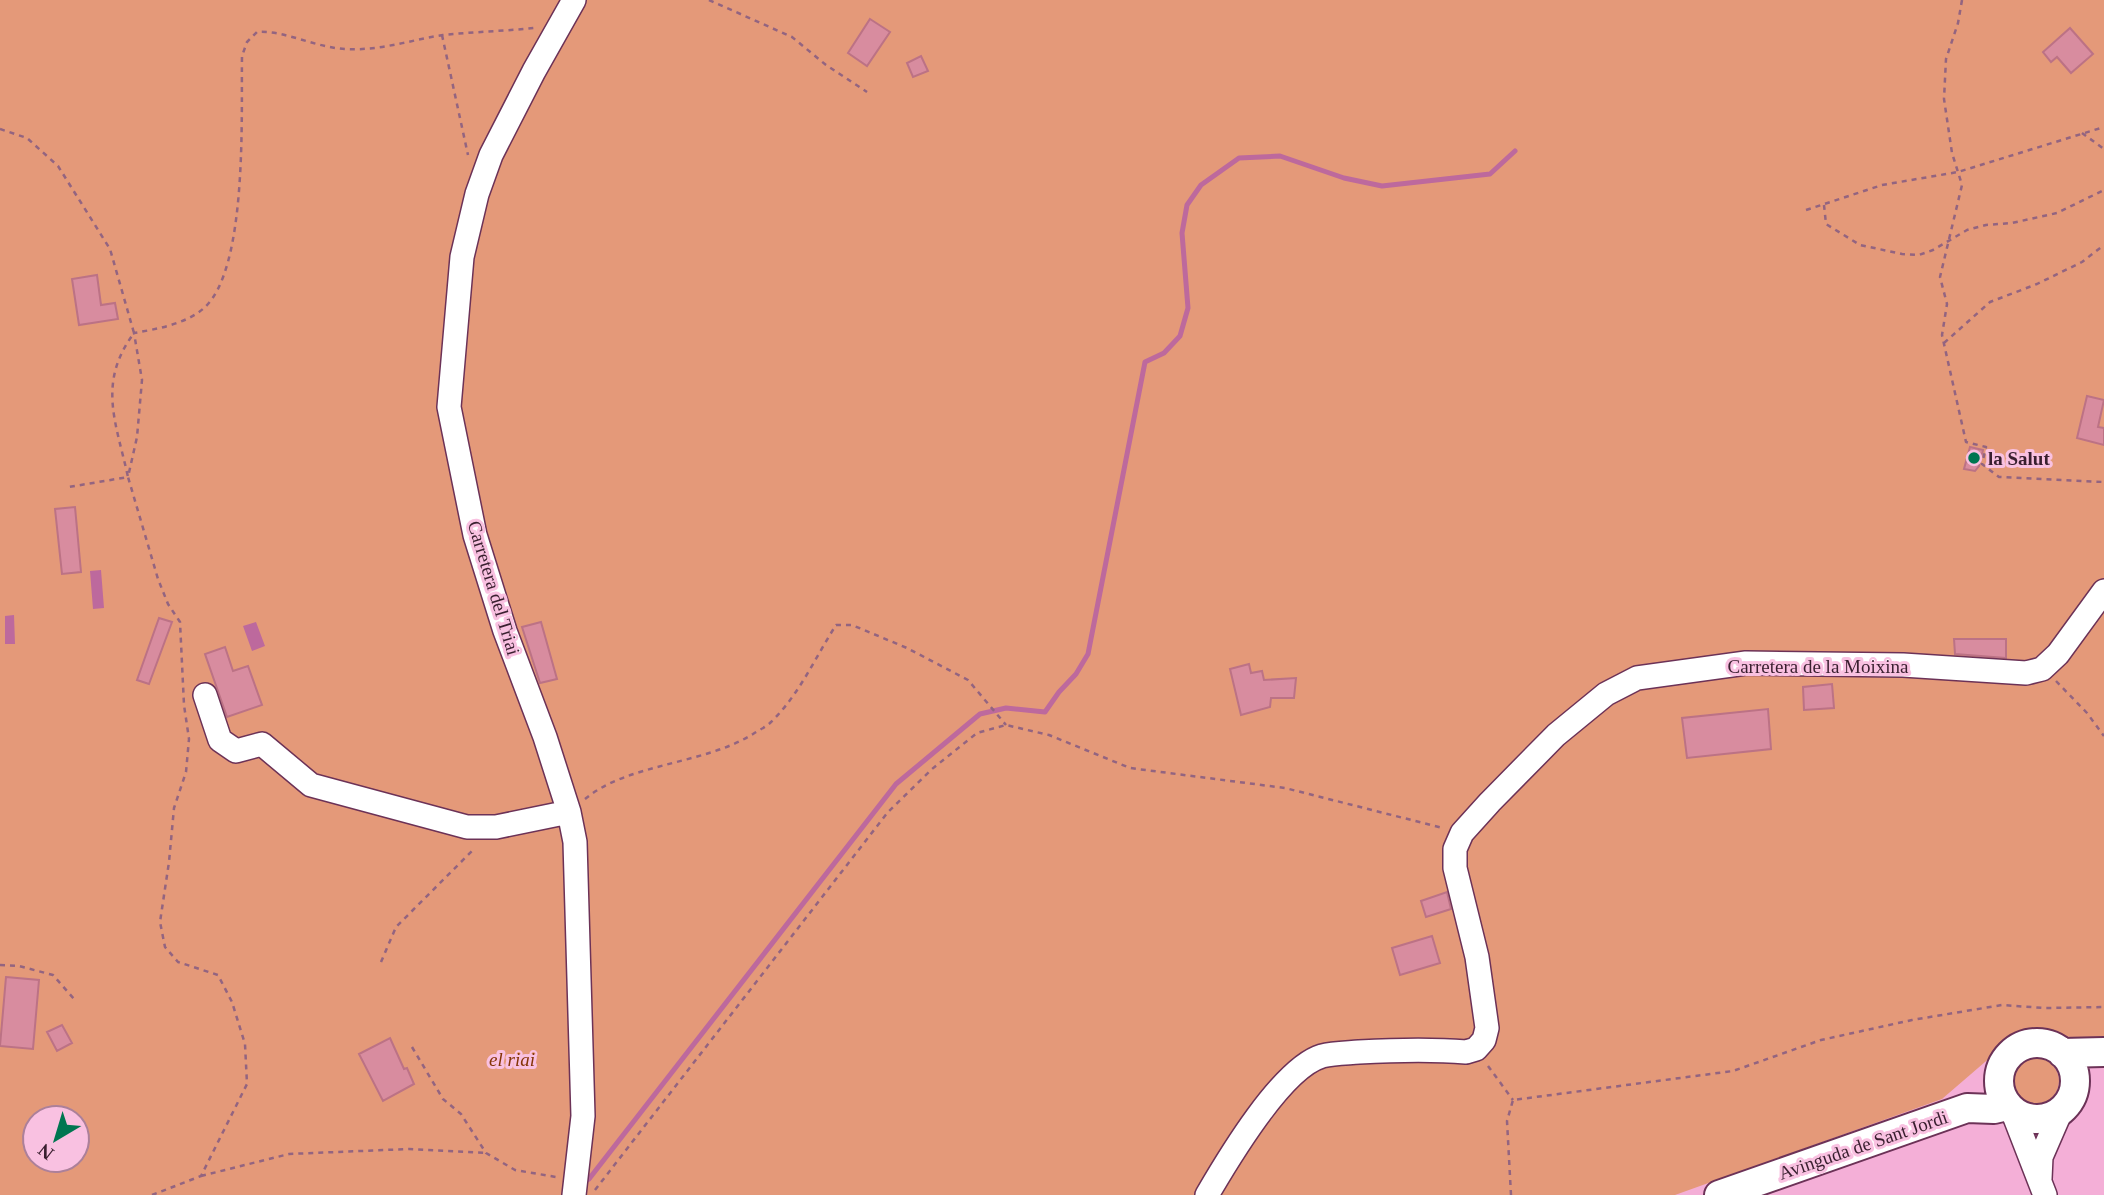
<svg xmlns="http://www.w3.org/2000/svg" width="2104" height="1195" font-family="Georgia,serif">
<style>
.green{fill:#e49979;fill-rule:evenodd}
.water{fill:#bd699d}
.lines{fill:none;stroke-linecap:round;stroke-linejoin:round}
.stream{stroke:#bd699d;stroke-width:5}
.building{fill:#d88c9f;stroke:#bc7285;stroke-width:2}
.minor-casing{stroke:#6c3257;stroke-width:26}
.major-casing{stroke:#6c3257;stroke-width:32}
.path{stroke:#936480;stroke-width:2.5;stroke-dasharray:5 5;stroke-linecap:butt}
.minor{stroke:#fff;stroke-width:23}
.major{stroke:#fff;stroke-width:28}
.poi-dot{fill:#007651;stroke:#f9c1e1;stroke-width:2.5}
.labels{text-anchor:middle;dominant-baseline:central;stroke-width:6;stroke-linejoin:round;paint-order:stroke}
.poi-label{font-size:19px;font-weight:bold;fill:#391f2f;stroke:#f9c1e1;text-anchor:start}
.street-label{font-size:19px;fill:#391f2f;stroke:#f9c1e1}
.park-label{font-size:19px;font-style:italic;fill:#853407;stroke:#f9c1e1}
</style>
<rect width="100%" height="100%" fill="#f4afd7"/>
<path class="green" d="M0 0H2104V1038L2095 1040 2021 1031 1942 1099 1675 1195H0ZM35 1118H77V1160H35Z
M2013 1081a23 23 0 1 1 46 0a23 23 0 1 1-46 0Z"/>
<path class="water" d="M101 570 104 608 93 609 90 571Z
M14 615 15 644H5V616Z
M256 622 265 646 252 651 243 626Z"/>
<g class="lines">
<path class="stream" d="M581 1183 589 1179 896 784 980 714 1006 708 1045 712 1059 692 1076 674 1088 654 1145 362 1164 353 1180 336 1188 308 1182 233 1187 205 1201 185 1239 158 1280 156 1344 178 1382 186 1490 174 1515 151"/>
</g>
<path class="building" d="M870 19 890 32 867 66 848 53Z
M2070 28 2093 54 2071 73 2057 57 2051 62 2043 52Z
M921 56 928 71 913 77 907 63Z
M97 275 101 305 115 303 118 319 79 325 72 279Z
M2087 396 2104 400 2098 427 2104 428V445L2077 438Z
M1970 447 1983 450 1979 466 1975 471 1964 469Z
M75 507 81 572 62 574 55 509Z
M159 618 172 622 149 684 137 680Z
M541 622 557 679 540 683 522 627Z
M1954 639H2006V658L1955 654Z
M225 647 233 671 248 666 262 705 227 717 205 654Z
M1249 664 1251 673 1262 671 1264 680 1296 678 1294 698H1271L1270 707 1241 715 1230 669Z
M1832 684 1834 708 1804 710 1803 687Z
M1768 709 1771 749 1687 758 1682 718Z
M1447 892 1451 909 1426 917 1421 901Z
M1432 936 1440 963 1400 975 1392 948Z
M6 977 39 980 33 1049 0 1046Z
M62 1025 72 1043 57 1051 47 1032Z
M390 1038 404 1069 407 1068 414 1084 383 1101 359 1054Z"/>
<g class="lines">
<g class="minor-casing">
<path id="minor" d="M574 0 534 71 491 155 477 194 462 257 449 407 475 535 505 631 545 737 569 812 575 842 583 1116 574 1195
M205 695 220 740 236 751 262 744 311 785 467 827H496L569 812
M2012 1110 2045 1195
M2040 1179 2041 1157 2061 1111
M1207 1195C1228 1159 1282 1068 1322 1056 1333 1053 1347 1053 1359 1052 1395 1050 1431 1049 1466 1052L1476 1049 1484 1040 1487 1028 1477 957 1455 868V849L1462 833 1490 802 1556 735 1606 694 1637 678 1746 663 1903 665 2026 673 2042 669 2058 654 2104 591"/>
</g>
<g class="major-casing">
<path id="major" d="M1999 1081a38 38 0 1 1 76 0a38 38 0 1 1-76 0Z
M2062 1053 2104 1052
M1719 1195 1967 1108 1994 1109 2007 1106"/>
</g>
<path class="path" d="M709 0 792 37 826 65 867 92
M1962 0 1958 23 1946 59 1944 99 1952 153 1962 185 1940 277 1947 304 1942 335 1966 442 1986 447 1982 464 1999 477 2104 482
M442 35 468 155
M0 129 27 138 58 166 110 249 134 333C97 383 116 422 128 477L69 487
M2082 133 2104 149
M1824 205 1826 224 1860 245 1902 254 1919 255 1933 250 1967 230 1986 225 2012 223 2057 213 2104 190
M1806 210 1882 185 1958 172 2104 127
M1944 343 1990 302 2037 284 2082 262 2104 245
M2056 681 2087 713 2104 736
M585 799C628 763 703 765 753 734 759 730 766 727 771 722 799 695 815 658 836 625H852L907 648 968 680 1006 725
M381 962 396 927 475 848
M0 965 19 966 53 975 74 999
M412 1047 443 1099 461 1114 486 1153 515 1170 556 1177
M1488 1066 1513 1100
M201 1176 289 1154 409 1149 486 1153
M595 1190 888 812 932 769 977 733 1006 725 1049 735 1130 768 1285 788 1443 828
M152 1195 201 1176 247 1084 245 1044 232 1002 218 975 178 962 165 947 160 922 169 862 174 808 186 772 189 739 184 705 180 622 168 604 158 579 128 477 137 437 142 380 134 333C157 329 186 324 204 308 248 269 241 114 242 56L247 42 257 32C285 30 316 48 346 49 379 51 411 40 443 35 473 32 504 31 534 28
M1511 1195 1507 1121 1513 1100 1733 1071 1821 1040 1912 1020 2002 1005 2044 1008 2104 1007"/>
<use href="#minor" class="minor"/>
<use href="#major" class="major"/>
</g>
<circle class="poi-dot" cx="1974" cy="458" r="7"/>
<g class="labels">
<g class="poi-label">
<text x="1988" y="458">la Salut</text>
</g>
<g class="street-label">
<text transform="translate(494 588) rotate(73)">Carretera del Triai</text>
<text x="1818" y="666">Carretera de la Moixina</text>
<text transform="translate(1863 1145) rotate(-19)">Avinguda de Sant Jordi</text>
</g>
<g class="park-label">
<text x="512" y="1059">el riai</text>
</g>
</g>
<g transform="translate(56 1139) rotate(218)"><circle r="33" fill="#f9c1e1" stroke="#ac809a" stroke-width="2"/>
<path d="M0-5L12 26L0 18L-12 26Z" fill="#007651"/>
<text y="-10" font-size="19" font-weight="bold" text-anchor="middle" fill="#391f2f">N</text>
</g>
</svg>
